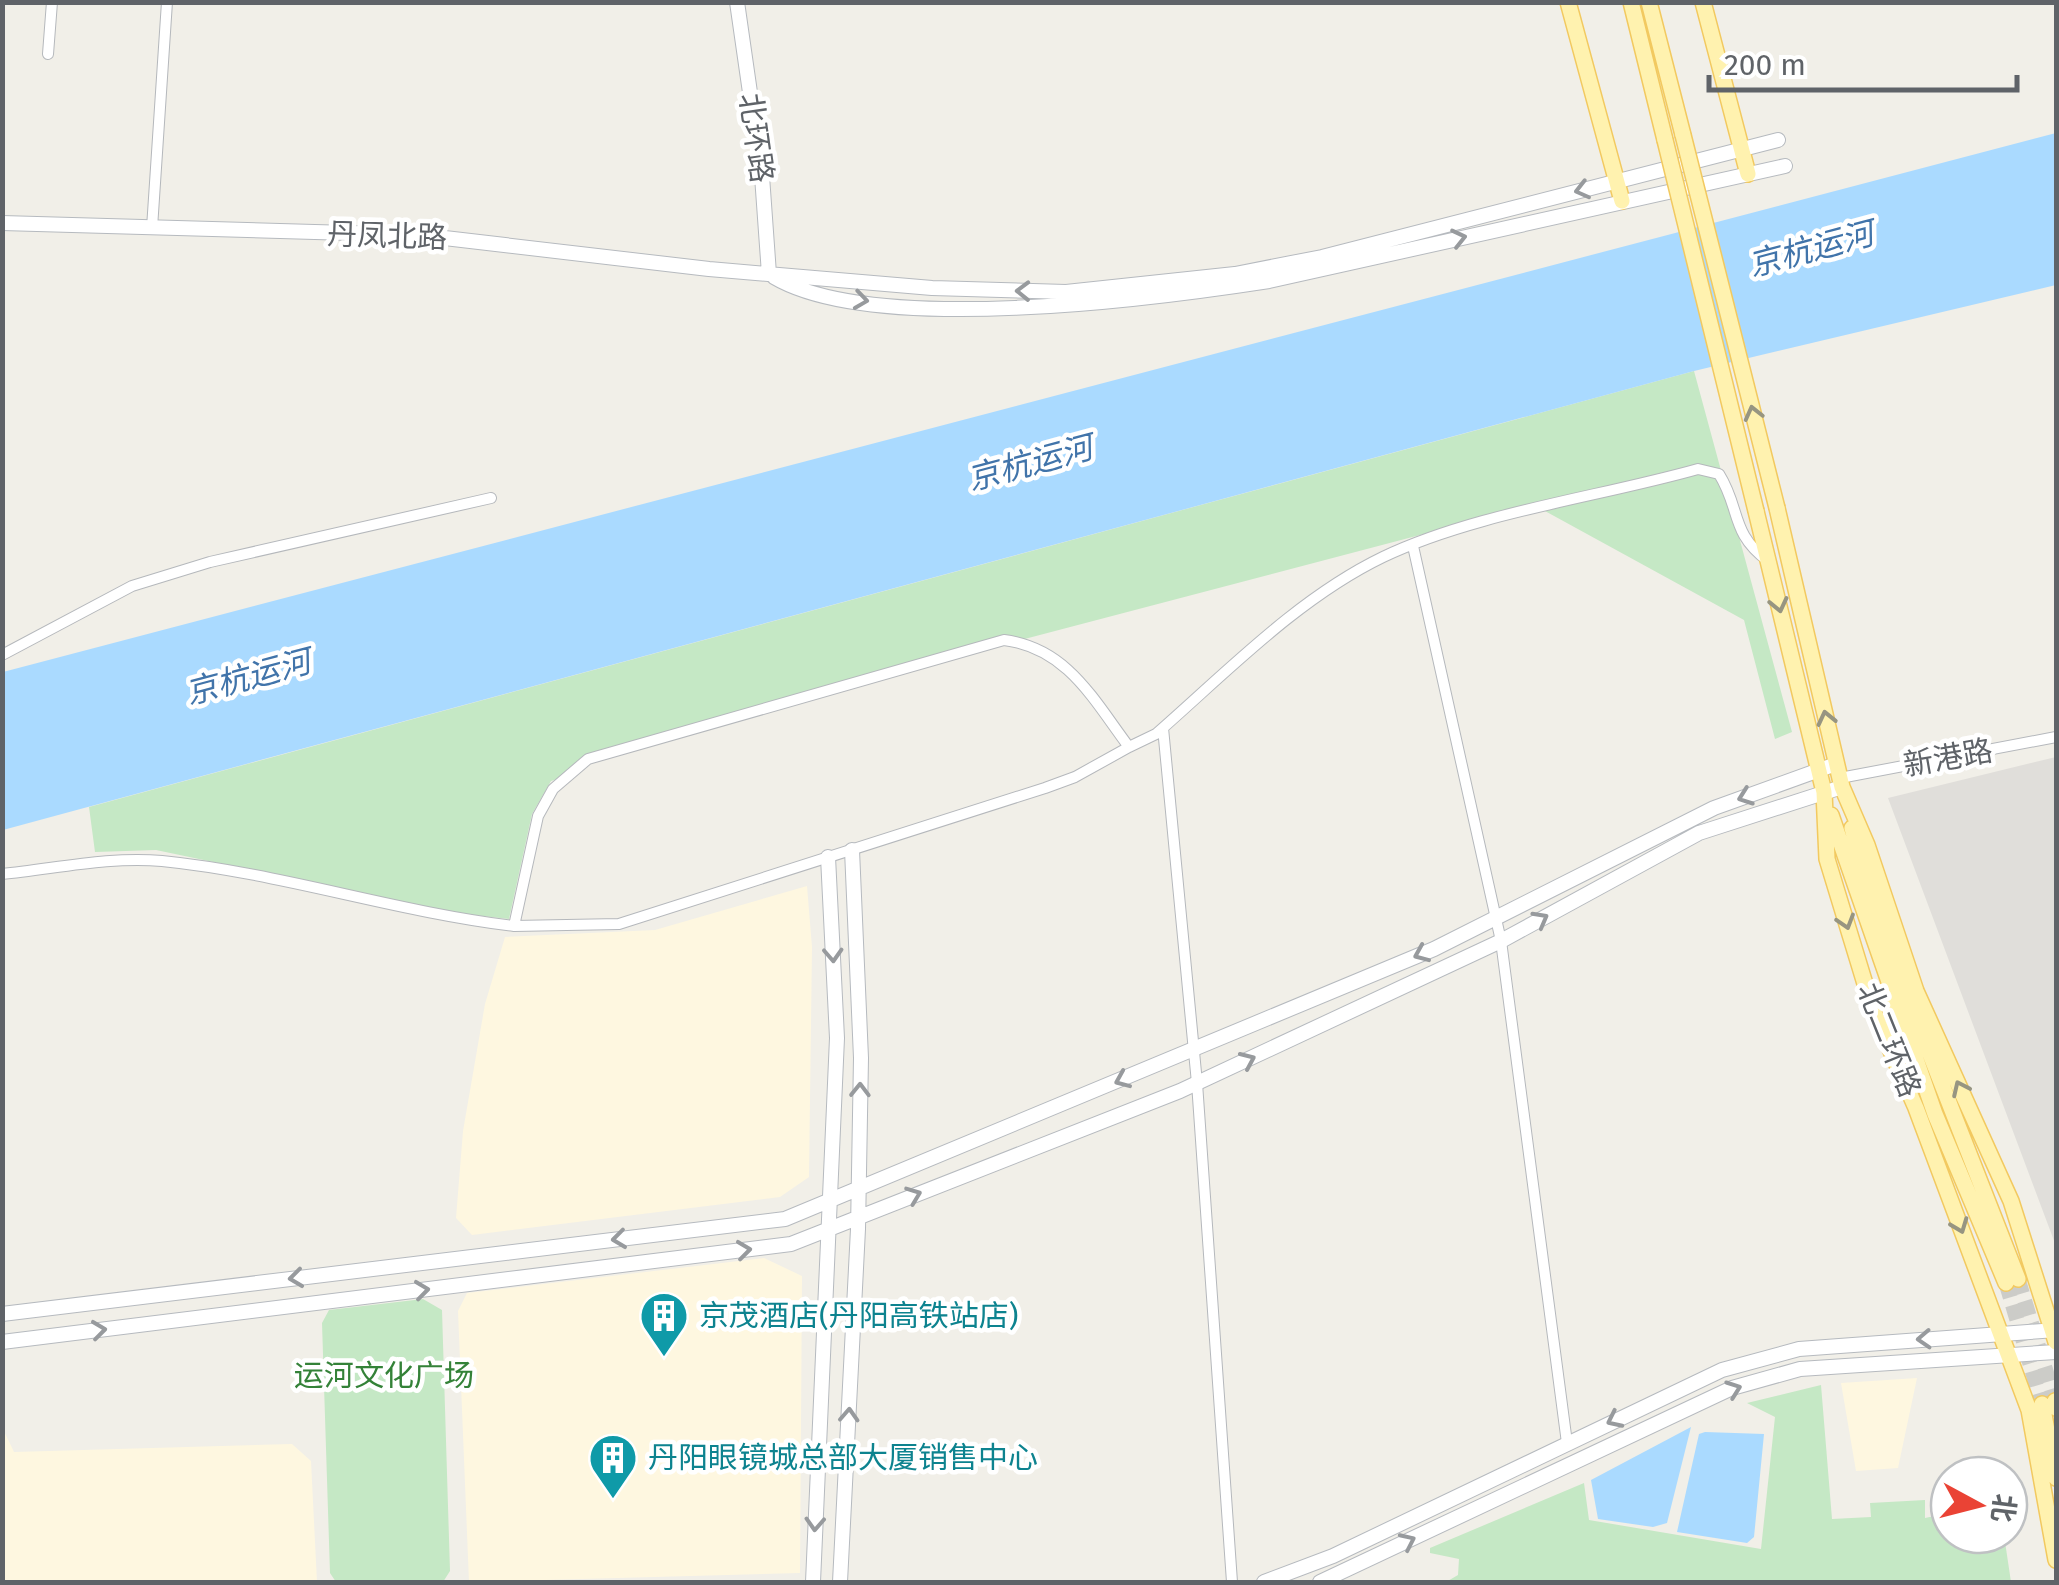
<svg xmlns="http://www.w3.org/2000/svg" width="2059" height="1585" font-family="'Fira Sans','Noto Sans SC',sans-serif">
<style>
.commercial{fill:#fef7e0}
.industrial{fill:#e0deda}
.green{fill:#c5e8c5}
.water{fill:#aadaff}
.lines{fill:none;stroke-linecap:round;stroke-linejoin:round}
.primary-tunnel{stroke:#ccccc8;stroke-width:15;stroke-dasharray:15 8;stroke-linecap:butt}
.street-casing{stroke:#b5b8bc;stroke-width:12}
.secondary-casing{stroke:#b6babf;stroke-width:16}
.primary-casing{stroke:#f2c960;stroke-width:18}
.street{stroke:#fff;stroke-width:10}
.secondary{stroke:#fff;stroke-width:14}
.primary{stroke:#fff2af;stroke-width:15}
.primary-bridge-casing{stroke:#f2c960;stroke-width:18;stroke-linecap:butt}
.primary-bridge{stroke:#fff2af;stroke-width:15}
.oneway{stroke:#979a9d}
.oneway2{stroke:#979581}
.labels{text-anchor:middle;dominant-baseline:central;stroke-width:9;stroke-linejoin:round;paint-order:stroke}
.street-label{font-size:30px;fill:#5f6368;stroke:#fff}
.culture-label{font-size:30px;fill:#0d838f;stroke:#fff;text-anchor:start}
.park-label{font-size:30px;fill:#348238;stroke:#fff}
.water-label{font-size:32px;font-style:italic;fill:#4174aa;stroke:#fff}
</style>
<rect width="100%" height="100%" fill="#f1efe8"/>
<path class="commercial" d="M807 886 812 947 809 1177 780 1197 472 1235 456 1218 463 1131 485 1004 505 937 655 930Z
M764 1258 802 1276 800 1573 469 1582 458 1311 467 1293Z
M1917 1378 1898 1468 1856 1471 1841 1383Z
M2 1427 14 1452 292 1444 311 1461 317 1582H3Z"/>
<path class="industrial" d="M2056 757V1246L1888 798Z"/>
<path class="green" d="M1694 371 1792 732 1775 739 1744 620 1534 505 595 752 564 777 551 781 532 814 509 919 455 913 156 850 95 852 89 807Z
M423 1299 442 1310 450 1571 443 1582H336L330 1573 322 1323 329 1310Z
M1821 1385 1832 1519 1871 1517 1870 1503 1925 1500V1518L1949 1513V1535H2004L2011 1582H1446L1458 1575 1459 1559 1430 1553V1548L1584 1483 1589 1520 1761 1549 1775 1417 1747 1403Z"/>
<path class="water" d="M2056 133V285L1694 371 3 830V672Z
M1691 1427 1667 1523 1653 1527 1598 1519 1591 1480Z
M1705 1432 1764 1434 1754 1537 1747 1543 1677 1532 1699 1434Z"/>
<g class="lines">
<path class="primary-tunnel" d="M2018 1279 2055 1401
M2006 1283 2042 1404"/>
<g class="street-casing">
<path id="street" d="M48 54 52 2
M152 228 167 2
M1413 546 1501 941 1567 1443
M2 655 132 586 210 562 491 498
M1163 728 1197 1083 1232 1582
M1840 778 2056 737
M2 874C54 869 110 856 162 861 281 873 396 912 514 926L538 816 553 789 588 759 1004 640C1067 648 1093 699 1129 747L1156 734C1227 672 1298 598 1383 557 1475 513 1599 497 1698 469L1719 474C1741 509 1730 533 1768 561
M514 926 619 924 1045 788 1075 777 1129 747"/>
</g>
<g class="secondary-casing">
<path id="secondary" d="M737 2 762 176 769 274
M2 223 419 235 709 269 932 288 1066 292 1235 274 1322 257 1778 140
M774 277C874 336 1152 299 1269 281L1785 166
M2 1314 785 1219 1434 949 1714 808 1836 764
M2 1342 791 1244 1180 1091 1501 941 1699 833 1842 787
M813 1582 837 1038 828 857
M840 1582 858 1229 861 1058 852 850
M1264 1582 1333 1556 1722 1370 1799 1349 2056 1330
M1320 1582 1732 1388 1800 1369 2056 1352"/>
</g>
<g class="primary-casing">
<path id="primary" d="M1568 2 1622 201
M1631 2 1665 140
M1649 2 1683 135
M1703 2 1748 174
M1777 508 1842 787 1867 845 1916 991 2011 1201 2056 1342
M1756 511 1824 792 1827 859 1873 1010 1916 1108 2029 1410 2056 1560
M1831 815 1935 1114 2006 1283
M1852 828 1871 903 2018 1279
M2055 1401 2056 1408
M2042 1404 2056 1478"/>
</g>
<use href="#street" class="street"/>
<use href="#secondary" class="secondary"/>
<use href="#primary" class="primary"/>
<g class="primary-bridge-casing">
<path id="primary-bridge" d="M1683 135 1777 508
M1665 140 1756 511"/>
</g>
<use href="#primary-bridge" class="primary-bridge"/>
</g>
<defs><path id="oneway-chevron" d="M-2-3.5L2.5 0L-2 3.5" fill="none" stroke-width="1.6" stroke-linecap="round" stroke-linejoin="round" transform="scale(2.5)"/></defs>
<g class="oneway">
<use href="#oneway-chevron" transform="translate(1582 190) rotate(166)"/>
<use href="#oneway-chevron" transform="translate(1459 238) rotate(-13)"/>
<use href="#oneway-chevron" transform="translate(1023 291) rotate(-179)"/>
<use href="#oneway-chevron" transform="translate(861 300) rotate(8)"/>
<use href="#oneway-chevron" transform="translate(1745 797) rotate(160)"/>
<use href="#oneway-chevron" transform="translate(1541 919) rotate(-29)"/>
<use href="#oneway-chevron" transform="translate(1421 954) rotate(157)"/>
<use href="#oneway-chevron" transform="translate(833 955) rotate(87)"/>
<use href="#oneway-chevron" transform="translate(1248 1060) rotate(-24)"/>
<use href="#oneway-chevron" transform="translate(1122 1080) rotate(157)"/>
<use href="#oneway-chevron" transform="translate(860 1090) rotate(-89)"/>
<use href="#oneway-chevron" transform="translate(914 1195) rotate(-21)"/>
<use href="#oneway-chevron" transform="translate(619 1239) rotate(173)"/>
<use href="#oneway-chevron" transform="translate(744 1250) rotate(-7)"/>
<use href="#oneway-chevron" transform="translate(296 1278) rotate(173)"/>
<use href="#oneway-chevron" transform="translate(422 1290) rotate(-7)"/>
<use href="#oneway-chevron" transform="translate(99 1330) rotate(-7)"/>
<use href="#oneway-chevron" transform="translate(1924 1339) rotate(177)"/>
<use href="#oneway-chevron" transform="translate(1734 1389) rotate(-20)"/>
<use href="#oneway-chevron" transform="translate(849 1415) rotate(-87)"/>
<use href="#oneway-chevron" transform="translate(1614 1420) rotate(154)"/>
<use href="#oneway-chevron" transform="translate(815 1524) rotate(93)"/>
<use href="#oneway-chevron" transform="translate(1408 1541) rotate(-25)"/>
</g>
<g class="oneway2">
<use href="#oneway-chevron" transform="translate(1753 413) rotate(-104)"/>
<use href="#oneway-chevron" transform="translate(1779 605) rotate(77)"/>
<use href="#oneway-chevron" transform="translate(1826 718) rotate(-103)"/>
<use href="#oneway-chevron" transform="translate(1846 922) rotate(73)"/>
<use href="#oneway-chevron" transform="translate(1960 1088) rotate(-115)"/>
<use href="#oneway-chevron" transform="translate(1960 1226) rotate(69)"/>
</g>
<defs>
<g id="building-pin" transform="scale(2.5)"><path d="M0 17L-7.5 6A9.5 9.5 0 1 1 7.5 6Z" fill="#0f9aa8" stroke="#fff"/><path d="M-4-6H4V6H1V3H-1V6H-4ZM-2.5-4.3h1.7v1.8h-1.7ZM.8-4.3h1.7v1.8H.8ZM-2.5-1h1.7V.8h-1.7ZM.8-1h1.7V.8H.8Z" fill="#fff"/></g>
</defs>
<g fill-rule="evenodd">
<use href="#building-pin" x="664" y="1316"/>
<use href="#building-pin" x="613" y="1458"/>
</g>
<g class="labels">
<g class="street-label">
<text transform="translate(756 138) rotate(82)">北环路</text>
<text transform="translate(387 236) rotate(2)">丹凤北路</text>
<text transform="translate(1948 758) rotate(-10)">新港路</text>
<text transform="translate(1889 1040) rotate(68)">北二环路</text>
</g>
<g class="culture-label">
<text x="699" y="1316">京茂酒店(丹阳高铁站店)</text>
<text x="648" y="1458">丹阳眼镜城总部大厦销售中心</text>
</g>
<g class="park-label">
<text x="384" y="1376">运河文化广场</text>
</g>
<g class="water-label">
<text transform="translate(1811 249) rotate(-15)">京杭运河</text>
<text transform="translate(1030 463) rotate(-15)">京杭运河</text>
<text transform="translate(248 677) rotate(-15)">京杭运河</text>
</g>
</g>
<rect width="2059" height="1585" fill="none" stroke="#5f6368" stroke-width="10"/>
<g transform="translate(1979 1505) rotate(97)"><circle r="48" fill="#ffffff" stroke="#bfc1c3" stroke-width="2.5"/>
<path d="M0-8L18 38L0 25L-18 38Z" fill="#ea4335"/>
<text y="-15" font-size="28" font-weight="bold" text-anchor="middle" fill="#5f6368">北</text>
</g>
<path d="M1709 75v15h308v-15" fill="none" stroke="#5f6368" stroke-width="5"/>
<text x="1724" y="75" font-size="30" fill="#5f6368" stroke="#ffffff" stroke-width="8" paint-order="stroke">200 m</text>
</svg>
